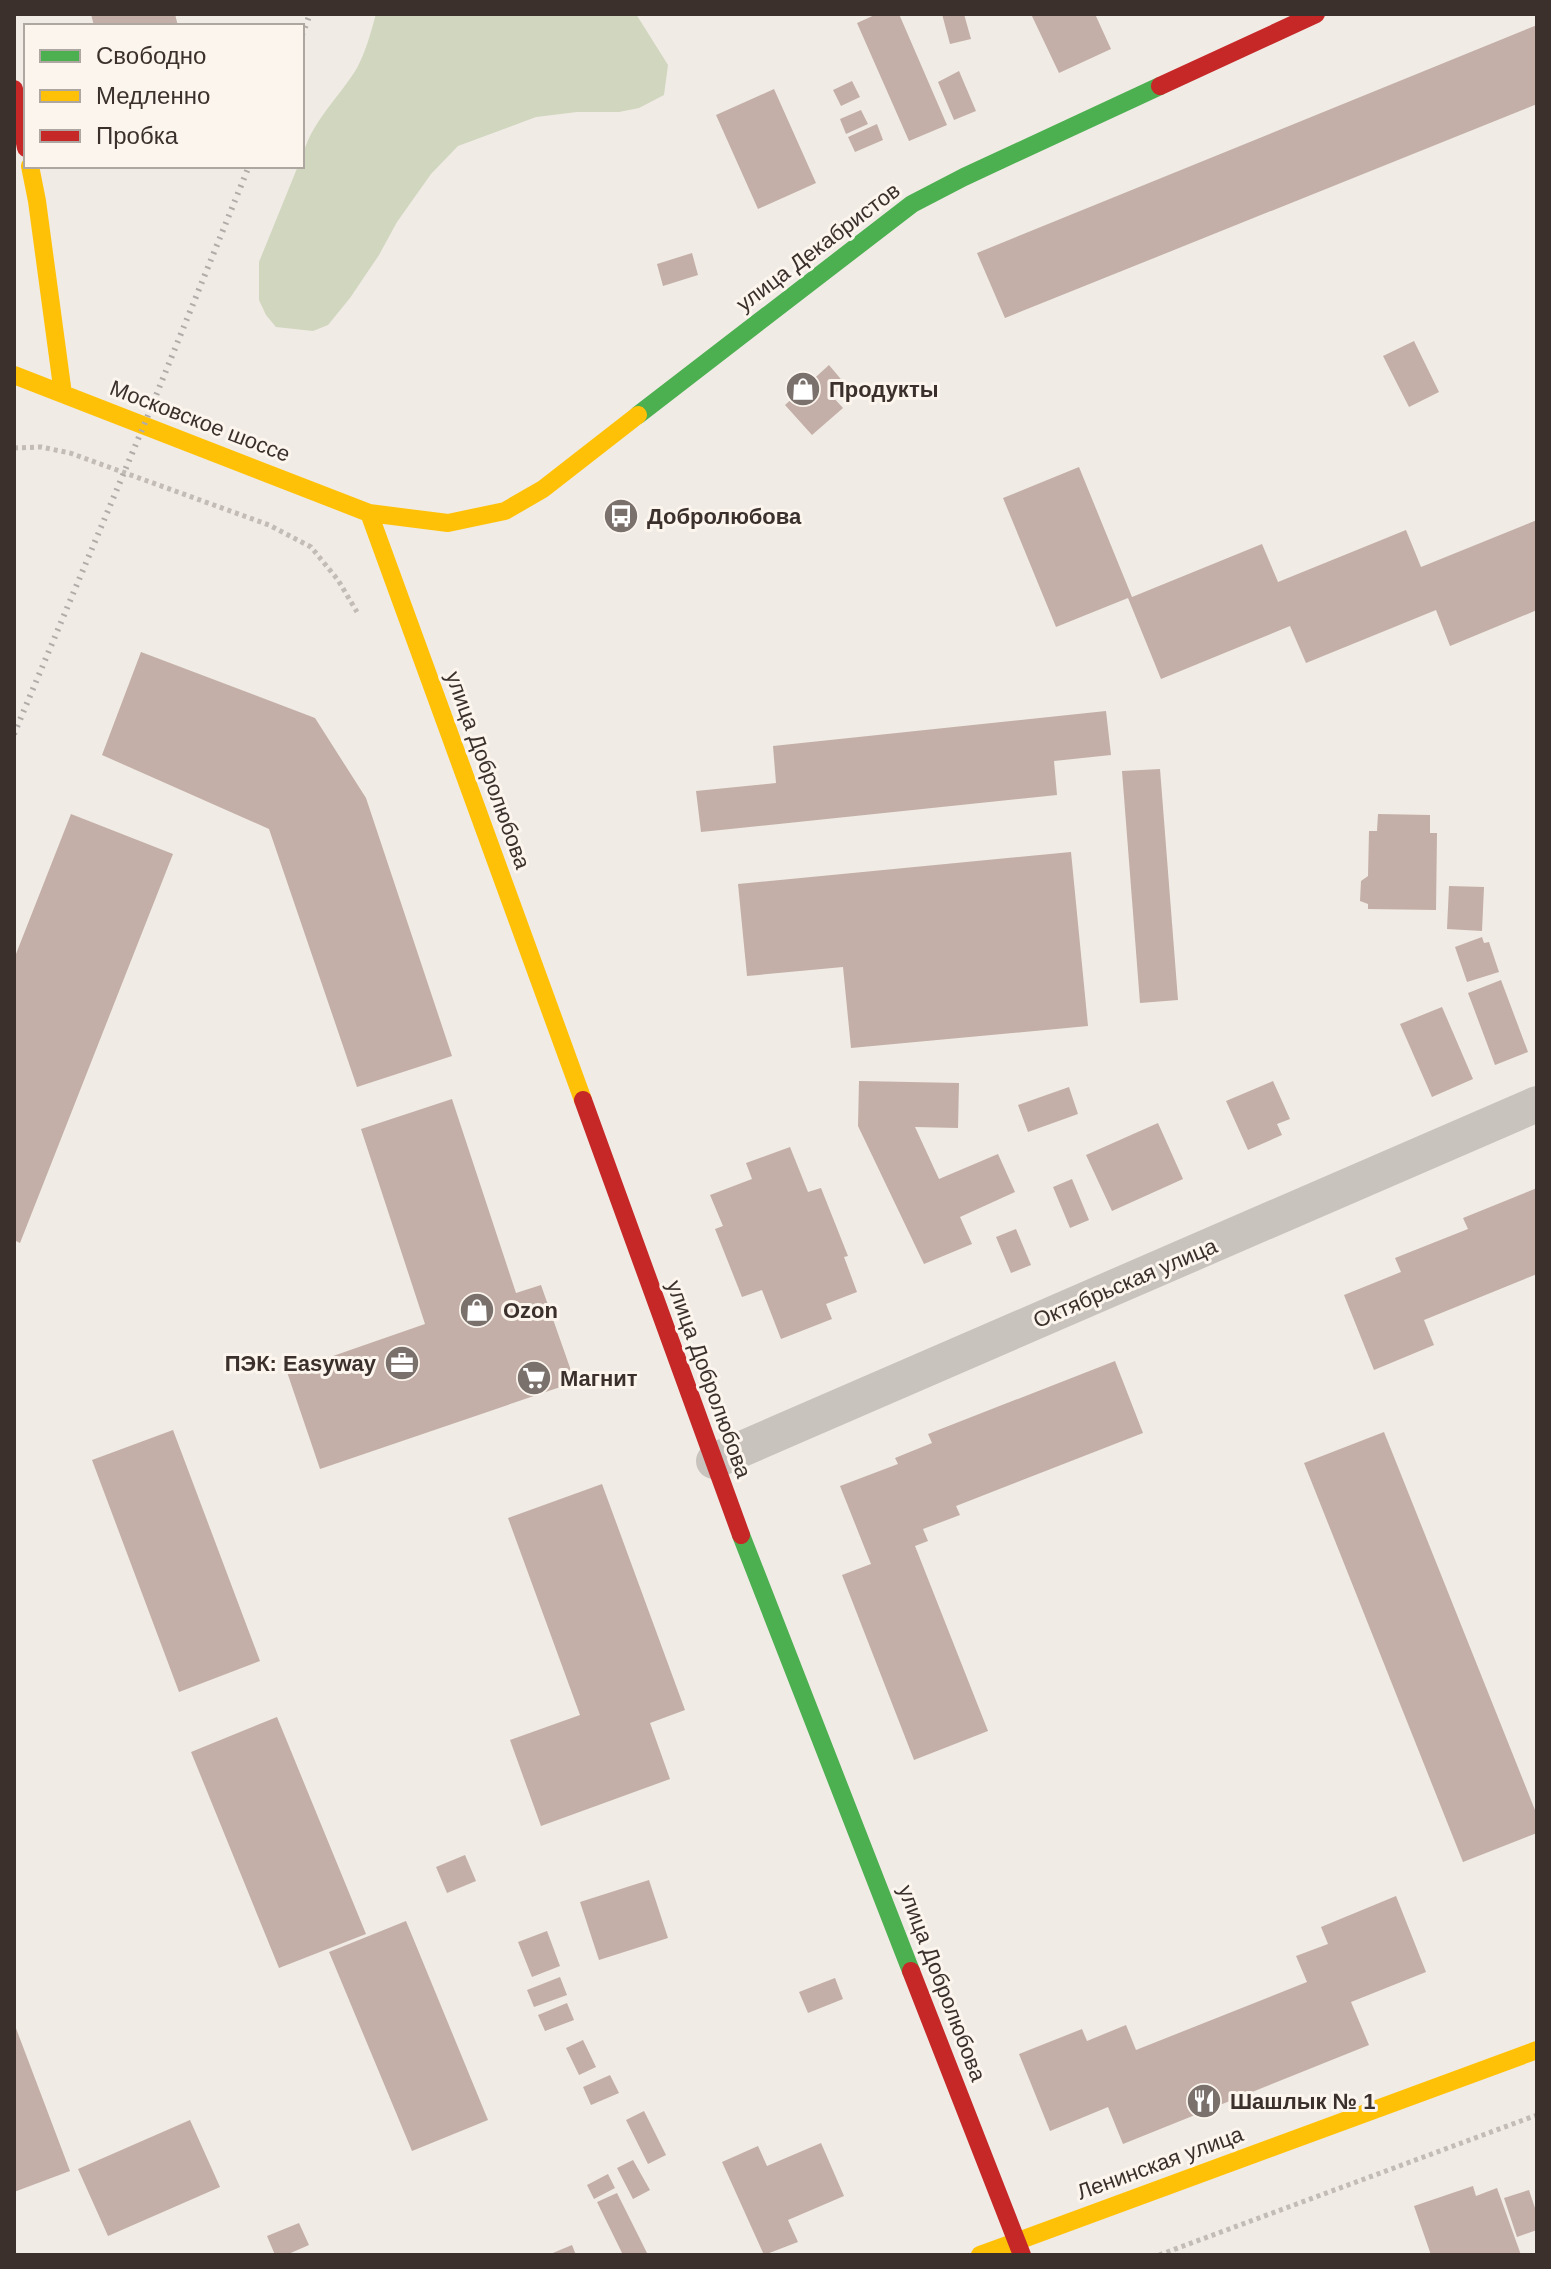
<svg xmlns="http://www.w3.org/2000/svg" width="1551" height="2269" font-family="Arial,sans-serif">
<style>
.green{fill:#d1d6bf}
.building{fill:#c3afa7}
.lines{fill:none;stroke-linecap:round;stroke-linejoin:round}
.path{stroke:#c2bbb6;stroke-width:5;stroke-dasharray:4 4;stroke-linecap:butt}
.street{stroke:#c9c3be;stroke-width:36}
.fast{stroke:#4caf50;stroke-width:18}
.slow{stroke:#ffc107;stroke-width:18}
.jam{stroke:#c62828;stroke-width:18}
.rail{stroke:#b1aca8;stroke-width:6;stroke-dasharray:2 6;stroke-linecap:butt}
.labels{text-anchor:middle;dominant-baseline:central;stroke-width:6;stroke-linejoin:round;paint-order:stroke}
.street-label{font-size:22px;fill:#3b302b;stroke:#fbf5ee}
.poi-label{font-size:22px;font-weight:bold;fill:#3b302b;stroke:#fbf5ee;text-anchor:start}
</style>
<rect width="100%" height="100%" fill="#f0ebe5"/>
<path class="green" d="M376 14H636L668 65 664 95 639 108 619 112H577L536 117 458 146 431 174 397 222 379 255 350 298 328 325 313 331 276 327 266 315 259 300V262L298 166H302C302 131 340 97 357 68 366 51 371 32 376 14Z"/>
<path class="building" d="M91 14H175L178 26H94Z
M877 14H899L947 125 909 141 857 23Z
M942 14H964L971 39 950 44Z
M1031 14H1095L1111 49 1059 73Z
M1537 25V104L1005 318 977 253Z
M959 71 976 111 954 120 938 82Z
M852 81 860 97 841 106 833 90Z
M774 89 816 183 758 209 716 115Z
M861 110 868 124 846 134 840 119Z
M877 124 883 140 855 152 848 137Z
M692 253 698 275 663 286 657 264Z
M1414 341 1439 392 1409 407 1383 356Z
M829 365 845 384 832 396 843 408 812 435 785 405Z
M1079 467 1132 597 1262 544 1278 582 1406 530 1421 567 1537 520V610L1450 646 1436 610 1306 663 1290 626 1161 679 1128 598 1056 627 1003 498Z
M141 652 315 718 366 798 452 1056 357 1087 269 829 102 755Z
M1106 711 1111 755 1054 761 1057 795 701 832 696 791 776 783 773 746Z
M1160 769 1178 1000 1140 1003 1122 771Z
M71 814 173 854 20 1243 14 1240V959Z
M1378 814 1430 815V833H1437L1436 910 1368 909V904L1360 901 1361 881 1368 876 1369 831H1377Z
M1071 852 1088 1026 851 1048 843 967 747 976 738 884Z
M1449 886 1484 887 1482 931 1447 929Z
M1482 937 1484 943 1489 942 1499 972 1467 982 1455 947Z
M1501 980 1528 1052 1495 1065 1468 993Z
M1442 1007 1473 1079 1432 1097 1400 1024Z
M859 1081 959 1083 958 1128 915 1127 939 1179 998 1154 1015 1192 960 1217 972 1244 924 1264 858 1126Z
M1273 1081 1290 1119 1277 1124 1282 1135 1248 1150 1226 1101Z
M1069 1087 1078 1114 1028 1132 1018 1105Z
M452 1099 516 1293 541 1285 575 1382 320 1469 287 1372 425 1324 361 1129Z
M1158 1123 1183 1179 1112 1211 1086 1155Z
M790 1147 808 1192 821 1188 848 1256 844 1257 857 1292 826 1304 832 1319 781 1339 762 1290 742 1297 715 1229 723 1226 710 1195 752 1179 746 1163Z
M1072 1179 1089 1220 1070 1228 1053 1187Z
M1537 1188V1274L1424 1320 1434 1345 1374 1370 1344 1295 1401 1272 1395 1258 1468 1229 1463 1218Z
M1016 1229 1031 1265 1011 1273 996 1237Z
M1115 1361 1143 1433 956 1506 960 1515 923 1529 928 1541 915 1546 988 1731 914 1760 842 1575 871 1564 840 1486 898 1464 895 1458 932 1443 928 1434Z
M173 1430 260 1661 179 1692 92 1460Z
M1384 1432 1537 1815V1833L1463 1862 1304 1463Z
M602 1484 685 1710 650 1723 670 1779 541 1826 510 1740 580 1715 508 1518Z
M277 1717 366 1934 279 1968 191 1752Z
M465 1855 476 1881 447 1893 436 1867Z
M649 1880 668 1938 599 1960 580 1902Z
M1396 1896 1426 1972 1351 2002 1369 2045 1123 2144 1108 2107 1050 2131 1019 2054 1082 2029 1087 2041 1126 2025 1136 2050 1307 1982 1296 1956 1328 1944 1321 1927Z
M406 1921 488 2120 412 2151 329 1952Z
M547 1931 560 1966 532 1977 518 1942Z
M560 1977 567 1995 534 2007 527 1990Z
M835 1978 843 1999 808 2013 799 1992Z
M567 2003 574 2020 545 2031 538 2015Z
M14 2023 70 2171 14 2192Z
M583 2040 596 2067 579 2075 566 2048Z
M610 2075 619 2093 591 2105 583 2087Z
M644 2111 666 2155 648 2164 626 2120Z
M190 2120 220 2187 108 2236 78 2169Z
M821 2143 844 2196 788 2220 798 2242 764 2255 722 2162 758 2146 767 2166Z
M633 2160 650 2190 633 2199 617 2168Z
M608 2174 615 2188 594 2199 587 2185Z
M1473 2186 1476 2196 1497 2188 1521 2255H1431L1414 2206Z
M1529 2190 1537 2214V2230L1517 2237 1504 2198Z
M617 2193 648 2255H623L597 2202Z
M299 2223 309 2245 286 2255H275L267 2236Z
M572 2245 576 2255H548Z"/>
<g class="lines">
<path class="path" d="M14 448 41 447 70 453 269 525 311 547 338 580 357 612
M1159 2255 1537 2115"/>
<path class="street" d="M714 1461 1537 1104"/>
<path class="fast" d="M638 415 912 204 964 177 1160 86
M741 1535 911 1971"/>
<path class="slow" d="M30 166 37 201 63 394
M14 375 369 513 448 523 505 511 543 489 638 415
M369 513 583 1100
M980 2255 1537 2050"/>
<path class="jam" d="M1160 86 1316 14
M14 89 26 148
M583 1100 741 1535
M911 1971 1022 2255"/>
<path class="rail" d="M302 35 310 14
M14 734 144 425 249 166"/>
</g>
<defs>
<g id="shop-disc" transform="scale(1.8)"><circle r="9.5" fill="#7a716c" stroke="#fbf5ee"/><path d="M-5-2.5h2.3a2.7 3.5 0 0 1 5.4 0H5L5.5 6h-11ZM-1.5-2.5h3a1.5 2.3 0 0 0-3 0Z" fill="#fff"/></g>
<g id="bus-disc" transform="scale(1.8)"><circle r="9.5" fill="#7a716c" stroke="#fbf5ee"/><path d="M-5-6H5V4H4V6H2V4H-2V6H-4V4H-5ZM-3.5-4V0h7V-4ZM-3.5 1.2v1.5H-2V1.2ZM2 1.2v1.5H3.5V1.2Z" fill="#fff"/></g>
<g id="office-disc" transform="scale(1.8)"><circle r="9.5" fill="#7a716c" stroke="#fbf5ee"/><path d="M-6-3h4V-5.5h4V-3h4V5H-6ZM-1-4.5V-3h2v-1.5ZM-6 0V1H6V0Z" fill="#fff"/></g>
<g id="supermarket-disc" transform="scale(1.8)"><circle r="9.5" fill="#7a716c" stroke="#fbf5ee"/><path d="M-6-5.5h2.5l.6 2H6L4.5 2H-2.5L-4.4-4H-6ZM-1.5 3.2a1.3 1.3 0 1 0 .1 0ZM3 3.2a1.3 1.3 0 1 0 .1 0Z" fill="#fff"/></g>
<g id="restaurant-disc" transform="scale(1.8)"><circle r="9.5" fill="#7a716c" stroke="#fbf5ee"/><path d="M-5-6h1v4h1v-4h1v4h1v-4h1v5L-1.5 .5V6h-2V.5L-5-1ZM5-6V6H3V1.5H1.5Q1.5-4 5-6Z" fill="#fff"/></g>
</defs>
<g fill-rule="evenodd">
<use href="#shop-disc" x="803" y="389"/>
<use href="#bus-disc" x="621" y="516"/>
<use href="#shop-disc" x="477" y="1310"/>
<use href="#office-disc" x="402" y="1363"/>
<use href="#supermarket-disc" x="534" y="1378"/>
<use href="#restaurant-disc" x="1204" y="2101"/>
</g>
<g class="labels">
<g class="street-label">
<text transform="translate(818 247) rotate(-37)">улица Декабристов</text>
<text transform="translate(200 421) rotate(21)">Московское шоссе</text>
<text transform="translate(488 770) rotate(70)">улица Добролюбова</text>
<text transform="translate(1125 1283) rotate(-23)">Октябрьская улица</text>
<text transform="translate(709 1379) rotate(70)">улица Добролюбова</text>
<text transform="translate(942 1983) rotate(69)">улица Добролюбова</text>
<text transform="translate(1160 2163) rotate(-20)">Ленинская улица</text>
</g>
<g class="poi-label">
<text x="829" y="389">Продукты</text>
<text x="647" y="516">Добролюбова</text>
<text x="503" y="1310">Ozon</text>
<text x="376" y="1363" text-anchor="end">ПЭК: Easyway</text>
<text x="560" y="1378">Магнит</text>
<text x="1230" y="2101">Шашлык № 1</text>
</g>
</g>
<rect width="1551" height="2269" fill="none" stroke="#3b302b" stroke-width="32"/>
<rect x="24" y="24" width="280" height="144" fill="#fbf5ee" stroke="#aea6a0" stroke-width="2"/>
<rect x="40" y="50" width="40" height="12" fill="#4caf50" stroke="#aea6a0" stroke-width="2"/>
<text x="96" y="64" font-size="24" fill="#3b302b">Свободно</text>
<rect x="40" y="90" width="40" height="12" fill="#ffc107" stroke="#aea6a0" stroke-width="2"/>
<text x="96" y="104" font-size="24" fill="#3b302b">Медленно</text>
<rect x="40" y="130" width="40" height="12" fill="#c62828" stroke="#aea6a0" stroke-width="2"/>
<text x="96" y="144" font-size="24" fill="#3b302b">Пробка</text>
</svg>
